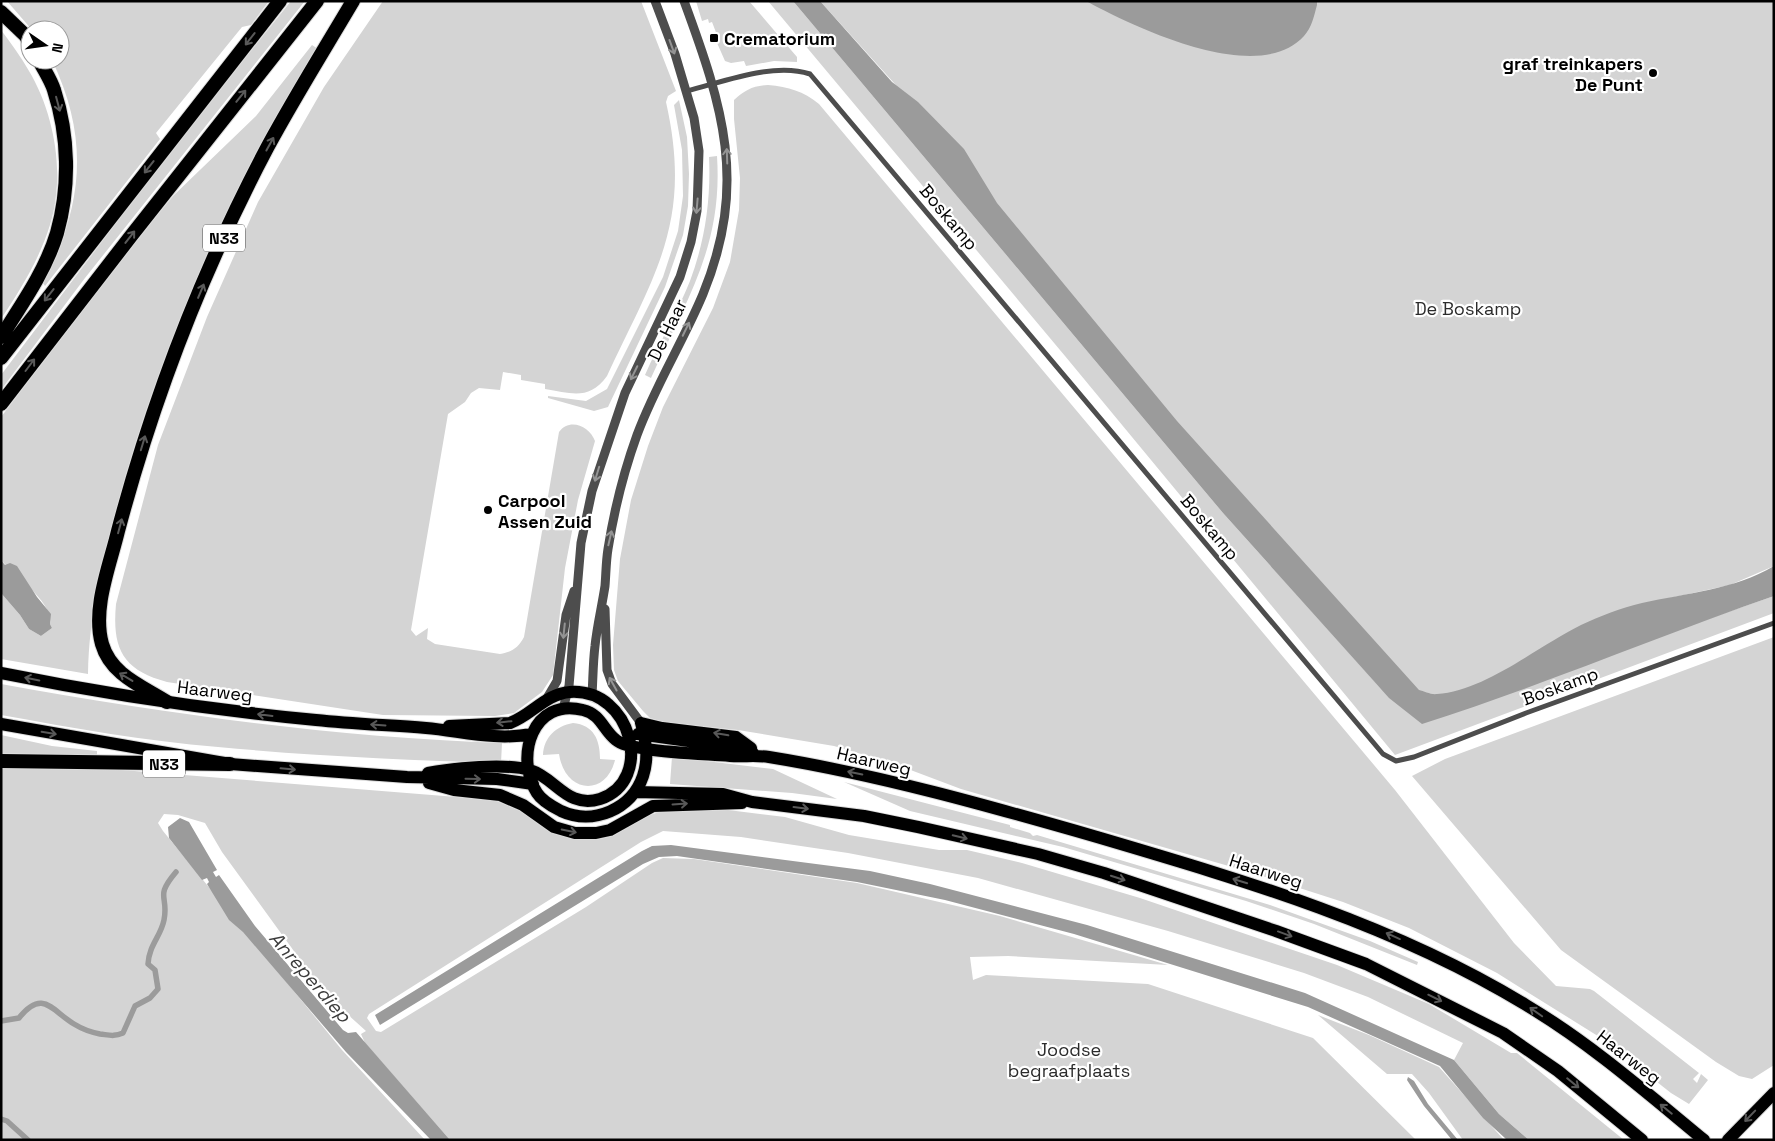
<svg xmlns="http://www.w3.org/2000/svg" width="1775" height="1141" font-family="'Space Grotesk',sans-serif">
<style>
.green{fill:#d4d4d4}
.water{fill:#9b9b9b}
.lines{fill:none;stroke-linecap:round;stroke-linejoin:round}
.stream{stroke:#9b9b9b;stroke-width:5.5}
.primary-casing{stroke:#dbdbdb;stroke-width:14}
.trunk-casing{stroke:#dbdbdb;stroke-width:16}
.minor{stroke:#4d4d4d;stroke-width:5}
.tertiary{stroke:#4d4d4d;stroke-width:9}
.primary{stroke:#000;stroke-width:12}
.trunk{stroke:#000;stroke-width:14}
.oneway{stroke:#595959}
.oneway2{stroke:#949494}
.poi-dot{fill:#000;stroke:#fff;stroke-width:2}
.labels{text-anchor:middle;dominant-baseline:central;stroke-width:4.5;stroke-linejoin:round;paint-order:stroke}
.shield{fill:#fff;stroke:#4c4c4c;stroke-width:1}
.shield-label{font-size:16px;font-weight:bold;fill:#000}
.poi-label{font-size:18px;font-weight:bold;fill:#000;stroke:#fff;text-anchor:start}
.street-label{font-size:18px;fill:#000;stroke:#fff}
.park-label{font-size:18px;fill:#2b2b2b;stroke:#fff}
.water-label{font-size:19px;font-style:italic;fill:#3c3c3c;stroke:#fff}
</style>
<rect width="100%" height="100%" fill="#fff"/>
<path class="green" d="M7 1H269L251 25 242 27 156 133 160 139 45 286 43 283C83 206 90 140 52 60H60V30H32Z
M291 1H305L85 278 1 390V375L175 145Z
M383 1H641L676 91 668 96 666 102C693 222 655 273 607 376 589 401 571 393 545 389V384L521 380V375L503 372 500 390 479 388 471 393 465 402 448 414 411 630 416 636 428 628 427 639 435 644 500 654C512 652 518 648 524 637L559 432C570 417 590 427 595 441L578 500 565 568 553 675 542 692 514 713 495 716 383 715 167 682C122 670 112 648 116 604L158 445 207 317 258 202 324 87Z
M696 1H749L797 57V62L774 61 746 66 744 61 731 63 725 61 714 36 717 35 712 22 709 23 708 19 702 21Z
M768 1H793L1223 513 1382 690 894 83 820 1H1774V566L1730 585 1670 598V632L1774 596V613L1395 755 1065 356Z
M1 30C11 43 21 57 29 71 50 106 61 154 56 195 52 239 25 283 1 319Z
M312 45 318 49C287 100 256 150 231 204 183 303 143 408 115 514 101 569 89 616 88 674L1 659V593L20 615 29 629 41 636 52 628 50 624C54 603 14 575 1 560V417L132 245 174 195 256 116Z
M768 85C789 87 803 91 819 104L1395 790 1514 943 1556 986 1590 989 1594 991 1699 1073 1693 1079 1697 1083 1701 1074 1708 1080 1689 1104 1671 1093 1601 1038 1497 973 1409 928 1343 902 1253 873 961 789 892 763 834 746 738 730 663 722 650 718 643 711 618 681 614 670 613 645 620 559 631 500 648 446 663 407 713 308 730 262 739 210 740 178 734 119V100C745 90 753 86 768 85Z
M679 100 687 137 689 174 688 206 683 235 665 287 608 407 594 411 548 398V396L586 401 607 389 663 277 678 231 683 196 682 150 674 105Z
M717 156C723 247 686 300 651 378L645 375C659 343 677 313 690 281 705 241 711 199 709 157Z
M1774 637V1065L1752 1079 1739 1076 1716 1062 1561 950 1412 776 1445 759Z
M1 684C167 714 333 737 502 743L501 763C407 760 312 756 218 747 145 741 73 728 1 715Z
M573 723C594 725 600 740 600 759L615 760C606 797 565 794 559 754L543 755C544 737 556 726 573 723Z
M1 735 52 746 97 751V757L1 753Z
M672 757 773 769 837 799 792 793 670 784Z
M1 767 122 770 494 800 521 811 555 834 577 840H595L613 836 647 816 659 812 728 810 785 817 849 835 939 850H967L1022 863 1140 898 1337 965 1429 1004 1511 1053H1517L1624 1140H1529L1499 1114 1454 1060 1463 1043 1368 997 1304 973 1168 931 978 878 848 853 741 837 663 831 641 842 369 1014 367 1018 376 1031 381 1032 586 907 652 863 663 858 694 859 857 883 1000 916 1168 965 1008 956 970 957 973 980 986 975 1148 984 1313 1038 1416 1140H450L365 1043 361 1034 366 1031 325 994 222 852 205 823 178 815 164 814 158 823 163 831 342 1050 425 1140H1Z
M844 782 1010 825V827L1030 833 1033 836 1037 835 1270 905 1370 941 1418 962 1417 965 1314 924 1246 901 1063 847 910 811Z
M1318 1015 1369 1035 1439 1067 1504 1140H1463L1429 1093 1412 1074H1387Z"/>
<path class="water" d="M793 1H820L892 82 918 102 964 149 997 203 1177 421 1419 690C1424 691 1431 695 1437 694 1485 691 1538 646 1581 625 1600 616 1621 608 1642 603 1686 593 1734 590 1774 566V596C1656 637 1541 686 1422 724L1389 698 1223 513Z
M1086 1H1317V5C1314 16 1312 27 1304 36 1258 87 1134 27 1086 1Z
M1 560 5 565 10 563 17 566 37 597 51 614 50 624 52 628 41 636 29 629 20 615 1 593Z
M180 818 189 822 217 870 213 872 216 877 219 875 255 926 343 1030 348 1033 356 1032 450 1140H431L346 1052 243 932 229 920 207 884 209 882 207 878 202 880 169 838 168 827Z
M671 845 870 871 930 884 1087 925 1305 993 1454 1060 1499 1114 1529 1140 1506 1139 1483 1118 1440 1066 1308 1007 1074 934 945 900 857 882 677 856 659 857 643 864 380 1025 375 1015 642 851 652 846Z
M1408 1077 1414 1081 1428 1104 1458 1140H1452L1424 1106 1407 1080Z"/>
<g class="lines">
<path class="stream" d="M1 1021 19 1018C43 988 52 1011 74 1024 82 1029 90 1032 100 1034 109 1035 114 1037 123 1033L135 1006 150 998 158 989 155 970 148 964C149 945 161 936 164 920 169 895 154 898 176 872
M1 1119 7 1121 28 1140"/>
<g class="primary-casing">
<path id="primary" d="M1 673C105 694 211 710 316 720 353 724 389 725 426 728 461 731 496 741 532 734
M641 723C646 741 649 758 643 776 632 809 593 826 561 811 553 807 542 801 537 793 514 757 533 697 583 710 601 714 603 730 616 740 623 746 637 747 646 749 673 753 702 754 730 756 743 757 756 755 769 757 880 775 989 806 1097 837 1246 881 1393 924 1526 1005 1590 1043 1647 1093 1704 1140
M641 723 662 728 736 737 751 748
M1 724 230 764 407 777 497 779 533 784
M638 734 739 748 753 753
M428 773C453 768 506 763 530 770 556 778 567 809 600 799 655 781 632 688 570 692 545 694 532 715 510 723L449 726
M429 783 454 790 500 795 523 805 554 827 575 833H596L610 830 653 806 742 803
M635 792 723 794 752 802 864 816 918 827 1038 854 1104 873 1276 931 1366 964 1503 1033 1558 1071 1642 1140
M1728 1140 1774 1093"/>
</g>
<g class="trunk-casing">
<path id="trunk" d="M1 12 26 36 30 44
M1 337C22 304 46 270 57 233 70 187 69 136 54 90 51 80 44 70 39 60
M1 358 280 1
M1 404 131 236 317 1
M167 702C142 686 111 675 102 644 92 608 110 565 118 531 153 399 203 269 267 148 294 98 324 50 353 1
M1 761 230 764"/>
</g>
<path class="minor" d="M687 91C723 82 773 62 810 74L1383 754 1396 761 1414 757 1526 713 1774 623"/>
<path class="tertiary" d="M605 609 607 670 612 684 641 723
M592 695C593 679 593 662 595 646 597 626 602 606 605 586 606 574 606 561 608 549 614 511 624 471 637 435 655 386 683 342 703 294 748 184 723 107 684 1
M547 698 557 681 566 615 574 591
M563 709 569 686 581 543 592 491 625 393 680 277 691 242 697 211 699 151 694 118 675 54 655 1"/>
<use href="#primary" class="primary"/>
<use href="#trunk" class="trunk"/>
</g>
<defs><path id="oneway-shaft" d="M-6 0H5M1.5-3L5.5 0L1.5 3" fill="none" stroke-width="1.6" stroke-linecap="round" stroke-linejoin="round" transform="scale(1.25)"/></defs>
<g class="oneway">
<use href="#oneway-shaft" transform="translate(250 39) rotate(128)"/>
<use href="#oneway-shaft" transform="translate(241 96) rotate(-51)"/>
<use href="#oneway-shaft" transform="translate(58 104) rotate(75)"/>
<use href="#oneway-shaft" transform="translate(270 144) rotate(-61)"/>
<use href="#oneway-shaft" transform="translate(149 167) rotate(128)"/>
<use href="#oneway-shaft" transform="translate(130 237) rotate(-52)"/>
<use href="#oneway-shaft" transform="translate(201 291) rotate(-67)"/>
<use href="#oneway-shaft" transform="translate(49 295) rotate(128)"/>
<use href="#oneway-shaft" transform="translate(30 365) rotate(-53)"/>
<use href="#oneway-shaft" transform="translate(143 443) rotate(-73)"/>
<use href="#oneway-shaft" transform="translate(120 526) rotate(-75)"/>
<use href="#oneway-shaft" transform="translate(126 677) rotate(-149)"/>
<use href="#oneway-shaft" transform="translate(32 679) rotate(-168)"/>
<use href="#oneway-shaft" transform="translate(265 715) rotate(-173)"/>
<use href="#oneway-shaft" transform="translate(504 722) rotate(174)"/>
<use href="#oneway-shaft" transform="translate(378 725) rotate(-176)"/>
<use href="#oneway-shaft" transform="translate(49 733) rotate(9)"/>
<use href="#oneway-shaft" transform="translate(721 734) rotate(-170)"/>
<use href="#oneway-shaft" transform="translate(288 769) rotate(5)"/>
<use href="#oneway-shaft" transform="translate(855 773) rotate(-168)"/>
<use href="#oneway-shaft" transform="translate(473 779) rotate(1)"/>
<use href="#oneway-shaft" transform="translate(680 804) rotate(-4)"/>
<use href="#oneway-shaft" transform="translate(801 808) rotate(7)"/>
<use href="#oneway-shaft" transform="translate(569 831) rotate(12)"/>
<use href="#oneway-shaft" transform="translate(960 837) rotate(14)"/>
<use href="#oneway-shaft" transform="translate(1118 878) rotate(18)"/>
<use href="#oneway-shaft" transform="translate(1240 881) rotate(-163)"/>
<use href="#oneway-shaft" transform="translate(1285 934) rotate(20)"/>
<use href="#oneway-shaft" transform="translate(1393 936) rotate(-156)"/>
<use href="#oneway-shaft" transform="translate(1435 998) rotate(26)"/>
<use href="#oneway-shaft" transform="translate(1536 1012) rotate(-145)"/>
<use href="#oneway-shaft" transform="translate(1573 1083) rotate(39)"/>
<use href="#oneway-shaft" transform="translate(1666 1109) rotate(-141)"/>
<use href="#oneway-shaft" transform="translate(1750 1116) rotate(134)"/>
</g>
<g class="oneway2">
<use href="#oneway-shaft" transform="translate(672 47) rotate(70)"/>
<use href="#oneway-shaft" transform="translate(727 156) rotate(-92)"/>
<use href="#oneway-shaft" transform="translate(697 206) rotate(95)"/>
<use href="#oneway-shaft" transform="translate(686 329) rotate(-64)"/>
<use href="#oneway-shaft" transform="translate(634 373) rotate(116)"/>
<use href="#oneway-shaft" transform="translate(597 474) rotate(107)"/>
<use href="#oneway-shaft" transform="translate(610 538) rotate(-77)"/>
<use href="#oneway-shaft" transform="translate(564 631) rotate(96)"/>
<use href="#oneway-shaft" transform="translate(613 684) rotate(-119)"/>
</g>
<g class="poi-dot">
<rect x="709" y="33" width="10" height="10" rx="2.5"/>
<circle cx="1653" cy="73" r="5"/>
<circle cx="488" cy="510" r="5"/>
</g>
<g class="labels">
<g class="shield">
<rect x="203" y="224.5" width="42" height="27" rx="4"/>
<rect x="143" y="750.5" width="42" height="27" rx="4"/>
</g>
<g class="shield-label">
<text x="224" y="238">N33</text>
<text x="164" y="764">N33</text>
</g>
<g class="poi-label">
<text x="724" y="38">Crematorium</text>
<text x="1643" y="63" text-anchor="end">graf treinkapers<tspan x="1643" dy="21">De Punt</tspan></text>
<text x="498" y="500">Carpool<tspan x="498" dy="21">Assen Zuid</tspan></text>
</g>
<g class="street-label">
<text transform="translate(949 217) rotate(50)">Boskamp</text>
<text transform="translate(667 330) rotate(-64)">De Haar</text>
<text transform="translate(1210 527) rotate(50)">Boskamp</text>
<text transform="translate(1560 686) rotate(-20)">Boskamp</text>
<text transform="translate(215 691) rotate(7)">Haarweg</text>
<text transform="translate(874 761) rotate(13)">Haarweg</text>
<text transform="translate(1266 871) rotate(18)">Haarweg</text>
<text transform="translate(1629 1057) rotate(38)">Haarweg</text>
</g>
<g class="park-label">
<text x="1468" y="308">De Boskamp</text>
<text x="1069" y="1049">Joodse<tspan x="1069" dy="21">begraafplaats</tspan></text>
</g>
<g class="water-label">
<text transform="translate(310 977) rotate(49)">Anreperdiep</text>
</g>
</g>
<rect width="1775" height="1141" fill="none" stroke="#000000" stroke-width="5"/>
<g transform="translate(45 45) rotate(103)"><circle r="24" fill="#ffffff" stroke="#999999"/>
<path d="M0-4L9 19L0 12L-9 19Z" fill="#000000"/>
<text y="-8" font-size="14" font-weight="bold" text-anchor="middle" fill="#000000">N</text>
</g>
</svg>
